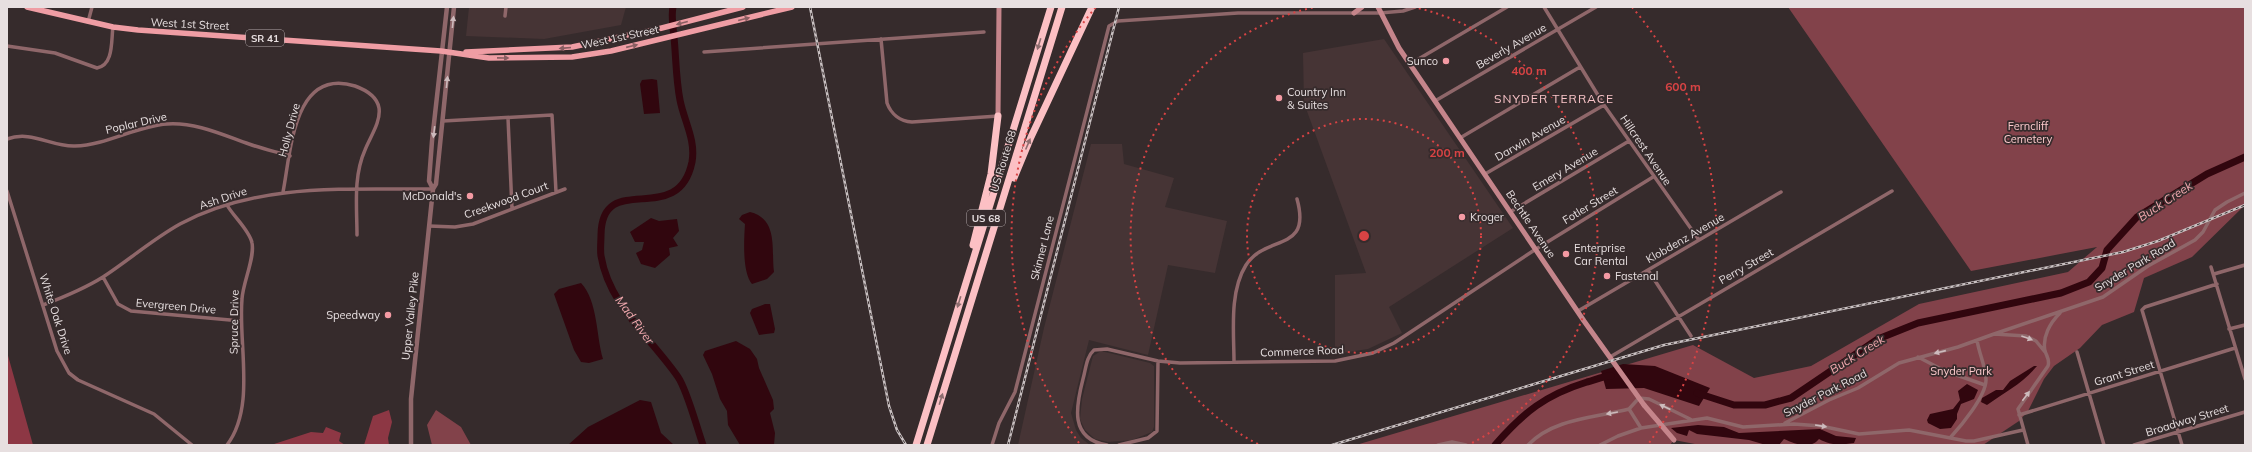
<svg xmlns="http://www.w3.org/2000/svg" width="2252" height="452" font-family="Mulish,sans-serif">
<style>
.built{fill:#463435}
.green{fill:#82424a}
.forest{fill:#8d3744}
.water{fill:#31060e}
.lines{fill:none;stroke-linecap:round;stroke-linejoin:round}
.river{stroke:#31060e;stroke-width:7}
.minor{stroke:#8f676a;stroke-width:3.5}
.tertiary{stroke:#8f676a;stroke-width:4.5}
.secondary{stroke:#c5858b;stroke-width:5}
.primary{stroke:#ef9da4;stroke-width:5.5}
.motorway{stroke:#fcc0c4;stroke-width:7}
.rail-casing{stroke:#c9c1c2;stroke-width:2.5}
.rail{stroke:#362b2c;stroke-width:1;stroke-dasharray:3;stroke-linecap:butt}
.secondary-bridge{stroke:#c5858b;stroke-width:5}
.oneway{fill:#895e62}
.oneway2{fill:#cdbbbd}
.oneway3{fill:#8f6e70}
.ring{fill:none;stroke:#d94344;stroke-width:2;stroke-dasharray:2 4}
.poi-dot{fill:#f49aa3;stroke:#362b2c;stroke-width:1.5}
.labels{text-anchor:middle;dominant-baseline:central;stroke-width:3.5;stroke-linejoin:round;paint-order:stroke}
.shield{fill:#362b2c;stroke:#b2a9aa;stroke-width:1}
.shield-label{font-size:10px;font-weight:bold;fill:#e7dfe0}
.street-label{font-size:11px;fill:#e7dfe0;stroke:#362b2c}
.poi-label{font-size:11px;fill:#e7dfe0;stroke:#362b2c;text-anchor:start}
.park-label{font-size:11px;fill:#fcc9cc;stroke:#362b2c}
.neighbourhood-label{font-size:12px;letter-spacing:1px;fill:#fac5c9;stroke:#362b2c}
.water-label{font-size:12px;font-style:italic;fill:#f3a9af;stroke:#362b2c}
.centre{fill:#d94344;stroke:#362b2c;stroke-width:2}
.ring-label{font-size:12px;text-anchor:middle;font-weight:bold;fill:#d94344;stroke:#362b2c;stroke-width:3.5;stroke-linejoin:round;paint-order:stroke}
</style>
<rect width="100%" height="100%" fill="#362b2c"/>
<path class="built" d="M469 7H626L621 25 544 39 466 36Z
M1384 39 1513 228 1389 307 1402 333 1368 349 1335 354V275L1366 273 1304 103 1303 53Z
M1091 144H1122L1124 164 1174 178 1165 207 1227 221 1215 273 1168 265 1148 355 1089 340 1071 413 1076 430 1081 438 1090 445H1018L1044 328Z
M1101 351 1150 363 1154 366V427L1152 432 1132 440 1108 442 1095 439 1085 430 1080 419 1082 399 1093 356Z"/>
<path class="green" d="M1788 7H2245V205L2192 257 2144 278 2134 312 2102 325 2080 348 2054 366 2044 379 2028 411 2019 421 1983 445H1700L1674 440 1670 445H1356L1693 345 1754 378 1811 366 1919 304 2068 272 2097 247 1971 271Z
M436 410 461 427 471 445H432L427 425Z"/>
<path class="forest" d="M7 352 33 445H7Z
M389 410 392 422 388 438 389 445H364L373 416Z
M326 427 341 433 339 441 345 445H271L311 432 323 433Z"/>
<path class="water" d="M652 79 657 80 660 113 644 114 640 84 642 80Z
M750 212C779 219 771 251 774 272L767 279 752 284C742 272 744 239 745 224L739 219 742 215Z
M651 218 659 221 677 219 679 231 673 238 678 246 669 248 670 255 655 268 641 264 636 253 642 250 644 242H635L630 232Z
M581 283C598 301 596 336 603 359L589 363 581 362 574 350 554 294 559 289Z
M765 304H770L775 329 774 333 759 335 750 313 752 309Z
M736 341 750 349 757 359 759 368 773 400 774 409 770 413 775 433 774 445H740L728 425 727 411 720 399 712 374 703 355 705 351Z
M1623 364 1655 366 1710 388 1699 406 1644 388 1606 389 1601 371Z
M2034 366H2037C2022 384 2005 392 1987 405L1981 402 1982 398 1996 390H2003L2010 381Z
M1967 384 1978 390 1974 399 1961 404 1957 414V419L1951 428 1940 429 1928 423 1927 420 1930 414 1953 409 1960 400 1958 391Z
M640 400 651 402 661 433 674 445H568L588 427Z
M1698 425 1724 427 1739 433 1820 429 1836 436 1856 438 1854 443C1840 445 1832 446 1819 439 1810 450 1795 444 1784 439L1779 445H1766L1749 440 1697 434 1689 430 1687 436 1677 433 1671 428Z"/>
<g class="lines">
<path class="river" d="M673 7C671 16 673 27 674 37 676 58 676 80 680 100 684 121 696 140 692 162 678 230 602 168 601 235 601 242 600 249 601 256 609 305 651 338 678 377 687 390 697 428 703 445
M1697 393 1734 405H1765L1791 398 1878 339 1918 323 2061 293 2089 282 2102 268 2107 250 2137 217 2207 174 2245 157
M1495 445C1524 412 1545 395 1587 382 1595 380 1603 376 1611 376"/>
<path class="minor" d="M1544 7 1604 105 1699 240
M505 16 506 7
M88 22 92 7
M881 39 887 103C891 114 900 121 912 122L998 116
M7 46 55 53 97 68C114 65 111 40 113 27
M704 52 984 32
M1410 64 1507 7
M1435 101 1596 7
M508 118 512 209
M443 121 552 115 556 192
M1460 138 1580 67
M7 139C32 130 51 147 75 146 107 145 136 126 167 124 196 122 223 135 249 144 263 149 277 152 290 156
M1485 174 1604 105
M7 191 57 351 69 373 78 380 154 414 192 445
M283 192C291 152 293 67 355 86 366 90 377 96 379 108 381 122 370 137 365 150 353 177 357 207 357 235
M227 205C233 216 250 231 252 243 255 258 243 282 242 299 238 344 256 407 227 445
M1510 212 1629 141
M429 226 455 227 473 224 565 189
M2211 267 2245 379
M1648 270 1691 336
M2214 274 2245 265
M103 277 118 304 131 311 241 321
M43 305C64 297 84 289 103 277 129 260 153 239 180 224 259 182 347 190 433 189
M1578 311 1781 192
M2229 329 2245 325
M1994 334 2103 297 2148 266 2195 240 2203 232 2215 210 2227 202 2245 193
M2077 352 2104 445
M1610 357 1892 191
M1918 357 1945 371 1985 385
M1234 362C1234 333 1229 292 1246 265 1266 234 1312 253 1297 199
M1629 409 1639 398 1649 399 1690 419
M2019 415 2235 348
M1785 423 1829 400 1858 388 1899 363 1958 347 1994 334 2026 336 2036 341 2045 352
M1950 438C1961 426 1986 396 1986 380 1986 367 1979 354 1977 340
M992 445 999 423 1015 392 1109 26 1118 21 1238 13H1380L1403 11 1415 7
M1107 445C1069 439 1076 406 1083 379 1086 369 1086 357 1094 350L1107 349 1158 361 1180 363 1335 361 1373 353 1394 343 1536 249 1653 177
M1119 445 1148 438 1157 431 1158 361
M1438 445 1452 442 1466 445
M1528 445C1554 418 1595 418 1629 409L1641 428
M1600 445 1618 436 1641 428 1707 418 1743 427 1794 424 1821 426 1859 434 1909 430 1966 441H1974L2023 430
M2028 445 2018 409 2048 366C2050 360 2047 357 2045 351 2042 337 2050 323 2060 313
M2134 445 2245 412
M2182 445 2142 310 2145 307 2217 284"/>
<path class="tertiary" d="M433 189 429 181 432 141 447 7
M411 445V399L433 189 436 184 454 7"/>
<path class="secondary" d="M1378 7 1399 48 1584 321 1644 405
M1354 13 1362 7
M998 116 999 7"/>
<path class="primary" d="M27 7 113 27 138 30 441 51 489 58 572 57 611 51 792 7
M466 52 572 47 658 29 743 7"/>
<path class="motorway" d="M1014 178 1031 137 1092 7
M973 245 991 174 998 116
M916 445 1051 7
M927 445 1062 7"/>
<g class="rail-casing">
<path id="rail" d="M810 7 889 406 897 430 906 445
M1008 445 1119 7
M1332 445 1664 345 2123 252 2158 241 2245 205"/>
</g>
<use href="#rail" class="rail"/>
<path class="secondary-bridge" d="M1644 405 1674 440"/>
</g>
<defs><path id="oneway-solid" d="M-6-.8H1V-3.2L6.5 0L1 3.2V.8H-6Z"/></defs>
<g class="oneway">
<use href="#oneway-solid" transform="translate(744 19) rotate(-14)"/>
<use href="#oneway-solid" transform="translate(682 23) rotate(165)"/>
<use href="#oneway-solid" transform="translate(632 46) rotate(-13)"/>
<use href="#oneway-solid" transform="translate(565 48) rotate(175)"/>
<use href="#oneway-solid" transform="translate(503 58) rotate(1)"/>
</g>
<g class="oneway2">
<use href="#oneway-solid" transform="translate(453 22) rotate(-84)"/>
<use href="#oneway-solid" transform="translate(447 82) rotate(-84)"/>
<use href="#oneway-solid" transform="translate(434 132) rotate(97)"/>
<use href="#oneway-solid" transform="translate(2027 338) rotate(20)"/>
<use href="#oneway-solid" transform="translate(1940 352) rotate(167)"/>
<use href="#oneway-solid" transform="translate(2026 396) rotate(-53)"/>
<use href="#oneway-solid" transform="translate(1665 407) rotate(-155)"/>
<use href="#oneway-solid" transform="translate(1612 413) rotate(170)"/>
<use href="#oneway-solid" transform="translate(1821 426) rotate(9)"/>
</g>
<g class="oneway3">
<use href="#oneway-solid" transform="translate(1039 44) rotate(107)"/>
<use href="#oneway-solid" transform="translate(1028 144) rotate(-67)"/>
<use href="#oneway-solid" transform="translate(959 302) rotate(107)"/>
<use href="#oneway-solid" transform="translate(941 399) rotate(-73)"/>
</g>
<g class="ring">
<circle cx="1364" cy="236" r="117"/>
<path d="M1258 444A234 234 0 0 1 1315 7M1413 7A234 234 0 0 1 1470 444"/>
<path d="M1079 443A352 352 0 0 1 1096 7M1632 7A352 352 0 0 1 1649 443"/>
</g>
<g class="poi-dot">
<circle cx="1446" cy="61" r="4"/>
<circle cx="1279" cy="98" r="4"/>
<circle cx="470" cy="196" r="4"/>
<circle cx="1462" cy="217" r="4"/>
<circle cx="1566" cy="254" r="4"/>
<circle cx="1607" cy="276" r="4"/>
<circle cx="388" cy="315" r="4"/>
</g>
<g class="labels">
<g class="shield">
<rect x="246" y="30" width="38" height="16" rx="3"/>
<rect x="967" y="210" width="38" height="16" rx="3"/>
</g>
<g class="shield-label">
<text x="265" y="38">SR 41</text>
<text x="986" y="218">US 68</text>
</g>
<g class="street-label">
<text transform="translate(190 24) rotate(3)">West 1st Street</text>
<text transform="translate(620 37) rotate(-12)">West 1st Street</text>
<text transform="translate(1511 46) rotate(-30)">Beverly Avenue</text>
<text transform="translate(136 123) rotate(-13)">Poplar Drive</text>
<text transform="translate(289 130) rotate(-75)">Holly Drive</text>
<text transform="translate(1530 138) rotate(-30)">Darwin Avenue</text>
<text transform="translate(1646 150) rotate(56)">Hillcrest Avenue</text>
<text transform="translate(1003 161) rotate(-73)">US Route 68</text>
<text transform="translate(1565 169) rotate(-31)">Emery Avenue</text>
<text transform="translate(223 198) rotate(-18)">Ash Drive</text>
<text transform="translate(506 200) rotate(-20)">Creekwood Court</text>
<text transform="translate(1590 205) rotate(-31)">Fotler Street</text>
<text transform="translate(1531 224) rotate(56)">Bechtle Avenue</text>
<text transform="translate(1685 238) rotate(-30)">Klobdenz Avenue</text>
<text transform="translate(1042 248) rotate(-76)">Skinner Lane</text>
<text transform="translate(2135 265) rotate(-31)">Snyder Park Road</text>
<text transform="translate(1746 266) rotate(-30)">Perry Street</text>
<text transform="translate(176 306) rotate(5)">Evergreen Drive</text>
<text transform="translate(56 314) rotate(72)">White Oak Drive</text>
<text transform="translate(410 316) rotate(-84)">Upper Valley Pike</text>
<text transform="translate(234 322) rotate(-89)">Spruce Drive</text>
<text transform="translate(1302 351) rotate(-2)">Commerce Road</text>
<text transform="translate(2124 373) rotate(-17)">Grant Street</text>
<text transform="translate(1825 393) rotate(-27)">Snyder Park Road</text>
<text transform="translate(2187 420) rotate(-17)">Broadway Street</text>
</g>
<g class="poi-label">
<text x="1438" y="61" text-anchor="end">Sunco</text>
<text x="1287" y="92">Country Inn<tspan x="1287" dy="13">&amp; Suites</tspan></text>
<text x="462" y="196" text-anchor="end">McDonald's</text>
<text x="1470" y="217">Kroger</text>
<text x="1574" y="248">Enterprise<tspan x="1574" dy="13">Car Rental</tspan></text>
<text x="1615" y="276">Fastenal</text>
<text x="380" y="315" text-anchor="end">Speedway</text>
</g>
<g class="park-label">
<text x="2028" y="126">Ferncliff<tspan x="2028" dy="13">Cemetery</tspan></text>
<text x="1961" y="371">Snyder Park</text>
</g>
<g class="neighbourhood-label">
<text x="1554" y="98">SNYDER TERRACE</text>
</g>
<g class="water-label">
<text transform="translate(2165 201) rotate(-33)">Buck Creek</text>
<text transform="translate(635 320) rotate(54)">Mad River</text>
<text transform="translate(1857 354) rotate(-32)">Buck Creek</text>
</g>
</g>
<circle cx="1364" cy="236" r="6" class="centre"/>
<g class="ring-label">
<text x="1529" y="75">400 m</text>
<text x="1683" y="91">600 m</text>
<text x="1447" y="157">200 m</text>
</g>
<rect width="2252" height="452" fill="none" stroke="#e7dfe0" stroke-width="16"/>
</svg>
